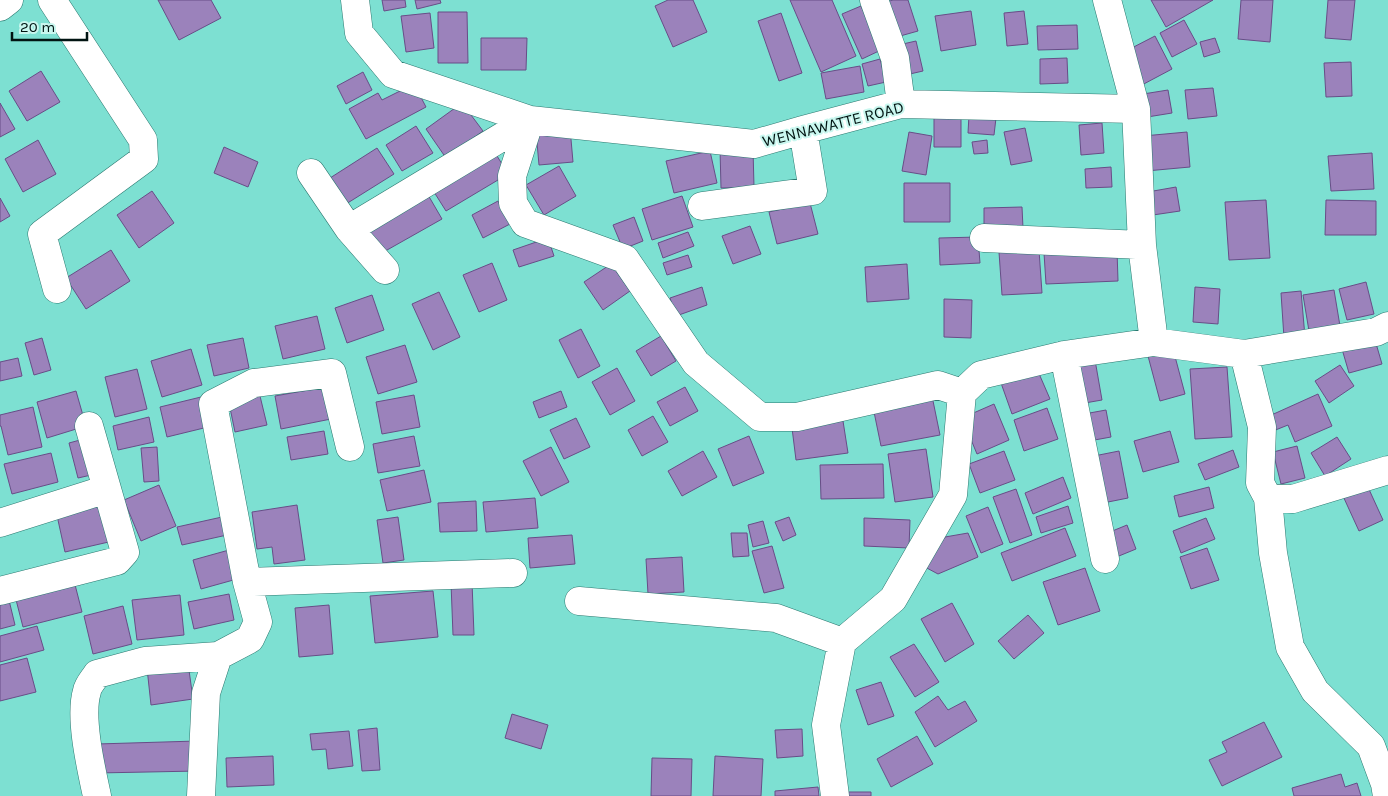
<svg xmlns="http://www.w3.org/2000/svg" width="1388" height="796" font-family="Karla,sans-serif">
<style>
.building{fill:#9b82bb;stroke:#684d87}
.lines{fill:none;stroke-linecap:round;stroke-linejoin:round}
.minor-casing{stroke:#2b7970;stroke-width:29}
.minor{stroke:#fff;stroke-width:28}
.labels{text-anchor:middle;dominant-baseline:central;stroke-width:4;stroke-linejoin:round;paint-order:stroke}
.street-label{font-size:16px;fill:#011412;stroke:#c9f7ef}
</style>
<rect width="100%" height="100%" fill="#7de0d2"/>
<path class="building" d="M158 0H211L221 18 179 40Z
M382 0H405L406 7 384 11Z
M415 0H440L441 3 417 9Z
M668 0H693L707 32 673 47 655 6Z
M790 0H832L856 56 821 72Z
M893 0H908L918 31 893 38 883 3Z
M1151 0H1213L1166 27Z
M1241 0H1273L1270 42 1238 39Z
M1328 0H1355L1351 40 1325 38Z
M861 6 881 50 862 59 842 14Z
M971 11 976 45 941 51 935 16Z
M1024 11 1028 44 1007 46 1004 13Z
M438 12H467L468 63H438Z
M430 13 434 48 406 52 401 16Z
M781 13 802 73 779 81 758 21Z
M1184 20 1197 44 1172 57 1160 33Z
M1077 25 1078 49 1038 50 1037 26Z
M1155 36 1172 69 1140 86 1122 53Z
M481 38H527L526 70H481Z
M1215 38 1220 52 1204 57 1200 42Z
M916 41 923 71 901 76 894 46Z
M1067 58 1068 83 1040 84V59Z
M880 59 886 82 868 86 862 64Z
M1351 62 1352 96 1326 97 1324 63Z
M860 66 864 92 826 99 821 73Z
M41 71 60 102 27 121 9 91Z
M363 72 372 90 346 104 337 86Z
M414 84 426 107 366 139 349 109 378 93 382 100Z
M1213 88 1217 116 1188 119 1185 90Z
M1168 90 1172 113 1141 118 1137 95Z
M0 103 15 129 0 137Z
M462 103 483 131 446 158 426 129Z
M969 115 996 118 994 135 968 133Z
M934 118H961V147H934Z
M1102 123 1104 153 1081 155 1079 125Z
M416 126 433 153 402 171 386 145Z
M570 128 573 162 539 165 536 131Z
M1025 128 1032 161 1011 165 1004 132Z
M909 132 932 136 926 175 902 171Z
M1187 132 1190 167 1146 171 1143 136Z
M38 140 56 174 23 192 5 159Z
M987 140 988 153 974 154 972 142Z
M491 146 508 174 446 211 429 184Z
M224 147 258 162 248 187 214 173Z
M377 148 394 174 346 204 330 178Z
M720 149H753L754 187 721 188Z
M710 151 717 183 674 193 666 161Z
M1372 153 1374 189 1331 191 1328 156Z
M559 166 576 196 544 215 526 185Z
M1111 167 1112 187 1086 188 1085 169Z
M904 183H950V222H904Z
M1176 187 1180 211 1146 216 1142 193Z
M424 188 442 219 380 254 363 223Z
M152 191 174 223 139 248 117 215Z
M682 196 693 227 652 240 642 209Z
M0 198 10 216 0 222Z
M1266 200 1270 258 1229 260 1225 202Z
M1326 200 1376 201V235H1325Z
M498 201 510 224 483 238 472 215Z
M810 203 818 234 777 244 769 212Z
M1022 207 1023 228 984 230V208Z
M634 217 643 241 623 249 613 225Z
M750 226 761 254 733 264 722 236Z
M688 232 694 246 663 258 658 243Z
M978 237 980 263 940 265 939 238Z
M548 238 554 256 519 267 513 250Z
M111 250 130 281 86 309 66 278Z
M1039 250 1042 293 1002 295 999 252Z
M1117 250 1118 281 1046 284 1044 253Z
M688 255 692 267 667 275 663 263Z
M492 263 507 300 479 312 463 275Z
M611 264 630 291 603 310 584 282Z
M907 264 909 299 867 302 865 267Z
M1366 282 1374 314 1347 320 1339 289Z
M702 287 707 305 676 316 670 298Z
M1195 287 1220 289 1218 324 1193 322Z
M1334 290 1341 332 1310 337 1303 295Z
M1301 291 1305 337 1284 338 1281 293Z
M439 292 460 337 433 350 412 304Z
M372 295 384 330 347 343 335 308Z
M944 299 972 300 971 338 944 337Z
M317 316 325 349 283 359 275 326Z
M581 329 600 366 578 378 559 340Z
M661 336 676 361 651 376 636 351Z
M42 338 51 370 34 375 25 343Z
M243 338 249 368 214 376 207 345Z
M1375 340 1382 364 1349 373 1342 349Z
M405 345 417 382 378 394 366 357Z
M191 349 202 385 162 397 151 361Z
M1173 349 1185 394 1160 401 1148 356Z
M18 358 22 376 0 381V362Z
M1095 360 1102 400 1079 404 1072 363Z
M1340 365 1354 386 1329 403 1315 381Z
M1227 367 1232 437 1195 439 1190 369Z
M617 368 635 401 610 415 592 382Z
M137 369 147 409 115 417 105 377Z
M1037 369 1050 399 1012 414 1001 383Z
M325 387 331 419 281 429 275 396Z
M685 387 698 411 670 426 657 402Z
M76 391 86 426 47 438 37 402Z
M561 391 567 407 539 418 533 402Z
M1318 394 1332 426 1295 442 1288 425 1273 431 1267 417Z
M414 395 420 427 382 434 376 402Z
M260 396 267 425 235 432 229 403Z
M932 396 940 435 881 446 873 407Z
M201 397 208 427 167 437 160 407Z
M994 404 1009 440 977 454 962 418Z
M33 407 42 447 8 455 1 426H0V415Z
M1047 408 1058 439 1024 451 1014 420Z
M1106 410 1111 437 1089 441 1084 414Z
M653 416 668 442 642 456 628 430Z
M149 417 154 442 118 450 113 426Z
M576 418 590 447 564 459 550 430Z
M843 421 848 453 796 460 792 428Z
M324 431 328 454 291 460 287 437Z
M1170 431 1179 462 1143 472 1134 441Z
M414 436 420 466 378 473 373 444Z
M749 436 764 473 733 486 718 449Z
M91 437 100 473 78 478 69 443Z
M1337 437 1351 459 1325 476 1311 453Z
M1297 446 1305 478 1281 484 1273 452Z
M157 447 159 481 144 482 141 448Z
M551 447 569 482 541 496 523 461Z
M926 449 933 497 895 502 888 454Z
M1233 450 1239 467 1205 480 1198 464Z
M703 451 717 477 682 496 668 471Z
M1004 451 1015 480 980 493 969 464Z
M1119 451 1128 498 1103 503 1094 456Z
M51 453 58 482 12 494 4 464Z
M883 464 884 498 821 499 820 465Z
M424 470 431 502 387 511 380 480Z
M1063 477 1071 498 1033 514 1025 493Z
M159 485 176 526 141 541 124 500Z
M1367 485 1383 520 1359 531 1343 496Z
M1209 487 1214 508 1179 517 1174 496Z
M1016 489 1032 535 1010 543 993 497Z
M535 498 538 528 486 532 483 502Z
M103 500 113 541 65 552 56 511Z
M476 501 477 531 440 532 438 503Z
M297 505 305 560 274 564 272 547 257 549 252 512Z
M1068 506 1073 523 1041 533 1036 517Z
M988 507 1003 544 981 553 966 516Z
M222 517 227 535 182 545 177 527Z
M398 517 404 560 383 563 377 520Z
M789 517 796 535 783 541 775 522Z
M864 518 910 520 909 548 864 546Z
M1206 518 1215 539 1181 553 1173 531Z
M763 521 769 543 753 547 748 525Z
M1127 525 1136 549 1114 558 1105 534Z
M1065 528 1076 556 1012 581 1001 553Z
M731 533H747L749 556 733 557Z
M968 533 978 557 938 574 925 567 945 537Z
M572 535 575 564 530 568 528 538Z
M772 546 784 588 764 593 752 551Z
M1207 548 1219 580 1191 589 1180 557Z
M229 550 237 579 201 589 193 560Z
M682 557 684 592 648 594 646 559Z
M1085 568 1100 611 1058 625 1043 582Z
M72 573 82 612 23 627 13 588Z
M472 582 474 635H453L451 583Z
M433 591 438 637 375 643 370 596Z
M7 592 15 625 0 629V594Z
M229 594 234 620 194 629 188 602Z
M180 595 184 635 137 640 132 600Z
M952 603 974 644 945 662 921 619Z
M329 605 333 654 299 657 295 608Z
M123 606 132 644 93 654 84 616Z
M1028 615 1044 633 1014 659 998 641Z
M37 626 44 650 0 662V636Z
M914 644 939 682 915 697 890 657Z
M27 658 36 692 0 701V665Z
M188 663 193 699 151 705 147 668Z
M881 682 894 716 868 725 856 690Z
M938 696 948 710 965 701 977 721 935 747 915 712Z
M512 714 548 725 541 749 505 738Z
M1264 722 1282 757 1222 786 1209 760 1227 752 1222 742Z
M377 728 380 770 362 771 358 730Z
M802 729 803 756 777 758 775 730Z
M349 731 353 766 328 769 326 749 312 750 310 734Z
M917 736 933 764 891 787 877 759Z
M197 741 198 771 97 773V744Z
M273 756 274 785 227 787 226 758Z
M715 756 763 759 761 796H713Z
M652 758 692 759 691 796H651Z
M1341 774 1345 787 1357 783 1361 796H1294L1292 788Z
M818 787 819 796H775V791Z
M848 792H871V796H848Z"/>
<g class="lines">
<g class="minor-casing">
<path id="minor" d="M52 0 143 140 144 159 42 234 57 289
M355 0 359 33 393 74 530 120 754 144 803 130 901 104 1136 109 1107 0
M874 0 895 58 901 104
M0 7 9 0
M311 173 349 229 385 270
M702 206 813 191 803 130
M349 229 530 120 512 176 513 203 525 223 625 259 696 363 760 417H797L938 385 962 393
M984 238 1142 245
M1154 342 1244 354 1376 332 1388 326
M1244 354 1262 427 1260 483 1268 498 1293 499 1388 470
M1064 355 1105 559
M1268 498 1273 553 1290 647 1315 691 1371 746 1385 784 1387 796
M0 523 107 489 89 426
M247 582 513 573
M0 591 117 561 125 552 107 489
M579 601 776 618 842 642
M97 796C91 768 79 717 87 691 88 685 94 679 97 674L145 661 218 656 250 639 258 622 247 582 213 404 254 383 332 373 350 447
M201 796 206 693 218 656
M835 796 826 725 842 642 893 599 953 495 962 393 981 375 1064 355 1154 342 1142 245 1136 109"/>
</g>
<use href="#minor" class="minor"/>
</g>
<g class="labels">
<g class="street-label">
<text transform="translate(833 124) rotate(-14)">WENNAWATTE ROAD</text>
</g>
</g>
<path d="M12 32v8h75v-8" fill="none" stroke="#011412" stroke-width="2.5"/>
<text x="20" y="32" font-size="15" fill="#011412" stroke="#c9f7ef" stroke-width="4" paint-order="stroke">20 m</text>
</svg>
